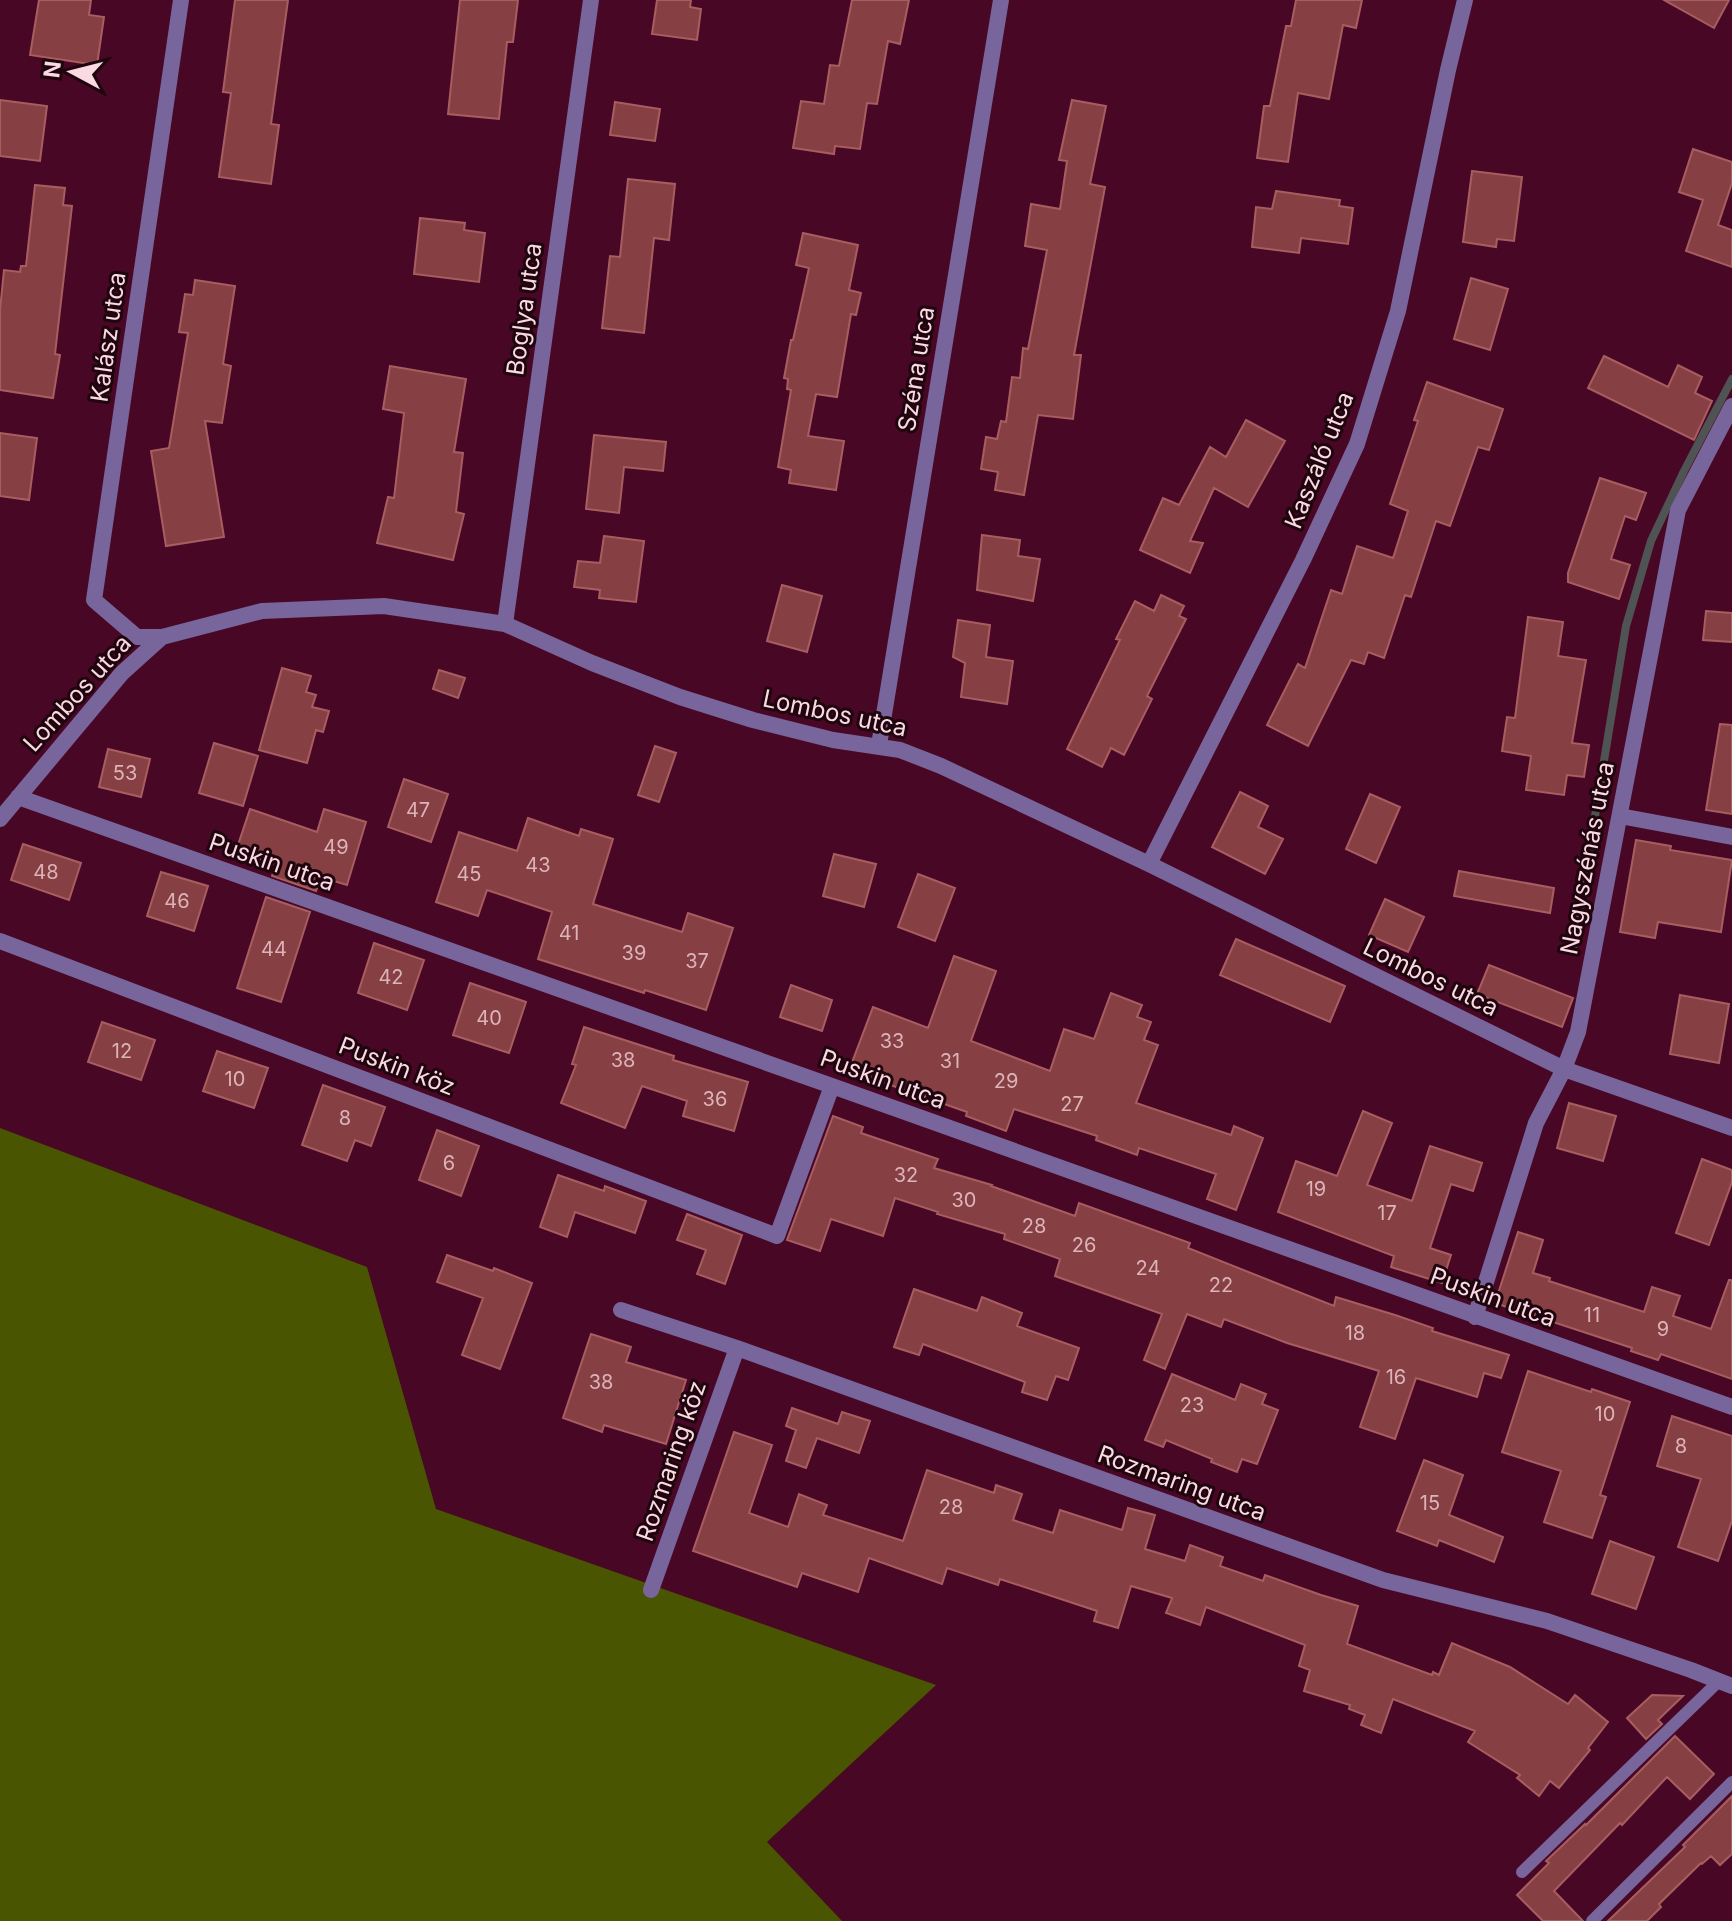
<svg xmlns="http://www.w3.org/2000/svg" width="1732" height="1921" font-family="Inter,sans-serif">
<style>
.green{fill:#495500}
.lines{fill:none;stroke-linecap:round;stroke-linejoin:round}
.stream{stroke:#505353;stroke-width:8}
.building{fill:#864043;stroke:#a85d60;stroke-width:2}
.service{stroke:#77659c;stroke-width:12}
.minor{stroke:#77659c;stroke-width:16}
.labels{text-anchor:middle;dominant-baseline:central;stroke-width:6;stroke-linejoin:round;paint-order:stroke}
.number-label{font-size:20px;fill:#ddb3ba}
.street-label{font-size:24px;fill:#fad9e2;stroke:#1e050e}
</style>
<rect width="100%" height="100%" fill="#480725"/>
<path class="green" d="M0 1128 367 1267 436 1509 936 1685 767 1842 842 1921H0Z"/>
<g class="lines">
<path class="stream" d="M1574 945 1626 626 1651 541 1684 471 1732 379"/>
</g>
<path class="building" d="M39 0H91L89 15 104 17 97 65 30 55Z
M235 0H288L271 124 279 125 271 184 219 177 231 93 223 92Z
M460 0H518L513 42H507L499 119 448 114Z
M657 0H691L690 7 701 9 697 40 652 34Z
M852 0H909L900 44 888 41 877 104 867 103 860 149 835 146 834 154 793 148 801 101 824 104 830 65 839 66Z
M1296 0H1362L1356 28 1343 25 1329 99 1298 93 1288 162 1257 158 1264 106H1270L1286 26H1291Z
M1664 0H1729L1714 28Z
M0 100 47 106 40 161 0 156Z
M1072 100 1106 106 1090 184 1105 187 1074 355H1081L1073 419 1038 415 1024 495 995 490 998 472 981 469 986 437 997 439 1001 421 1006 422 1012 377 1020 378 1023 348 1028 349 1047 250 1025 246 1031 204 1060 209 1067 161 1059 160Z
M615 102 660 109 655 141 610 135Z
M1693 149 1732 162V183L1718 225 1732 230V267L1686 251 1703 200 1679 192Z
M1472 171 1522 177 1514 241 1497 239 1496 247 1463 242Z
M628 179 675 184 669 240 654 238 644 333 602 328 610 256 620 257Z
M35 185 65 188 63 205 72 206 55 354 60 355 53 398 0 390V310L4 270 20 272 21 266H26Z
M1276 191 1340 200 1339 206 1353 208 1348 244 1301 238 1299 253 1252 247 1256 207 1272 209Z
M420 218 465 223 464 230 485 233 479 282 414 274Z
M803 233 858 245 849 290 861 293 856 315 851 314 837 397 816 394 808 436 844 441 836 490 789 483 791 470 778 467 791 390 787 389 788 379 784 378 791 340H793L809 268 796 265Z
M1471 278 1508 289 1490 350 1454 339Z
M195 280 235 286 223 364 231 366 222 423 205 421 224 537 166 546 151 451 169 448 188 333 179 332 185 294 193 295Z
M1604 356 1668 387 1678 365 1702 377 1695 393 1712 401 1694 440 1588 388Z
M390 366 466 379 454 452 463 453 456 512 464 514 453 560 377 543 388 497 394 498 404 413 383 409Z
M1427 382 1503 409 1489 450 1478 447 1450 526 1436 521 1411 597 1405 595 1384 658 1368 652 1364 664 1351 660 1308 746 1267 725 1298 664 1305 668 1331 590 1342 594 1357 546 1393 558 1408 511 1390 504 1418 421 1414 420Z
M1246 420 1285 441 1248 507 1214 488 1190 541 1203 543 1190 573 1140 550 1163 498 1179 505 1210 447 1226 457Z
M0 433 37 438 29 500 0 496Z
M594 435 666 442 663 471 624 467 619 513 586 509Z
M1600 478 1646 493 1636 520 1625 516 1611 559 1630 565 1619 599 1568 582V573Z
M982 535 1020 540 1018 556 1040 559 1033 601 977 590Z
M604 536 644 541 636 602 599 598 600 590 574 587 578 561 600 563Z
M782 585 822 596 807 652 767 641Z
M1161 595 1184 606 1179 616 1186 619 1147 696 1152 699 1124 755 1111 748 1102 767 1067 749 1120 640 1116 639 1135 601 1154 611Z
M1706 611 1732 613V642L1703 640Z
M1528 617 1563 622 1558 656 1586 660 1572 743 1589 745 1584 777 1567 775 1564 795 1526 790 1531 756 1502 751 1507 717 1515 718Z
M958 620 990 625 986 657 1013 661 1007 704 961 697 965 663 953 657Z
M282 668 311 676 306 692 316 695 312 707 329 711 323 732 316 730 307 763 259 750Z
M439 670 465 678 458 698 433 689Z
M1720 724 1732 725V814L1706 810Z
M214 743 258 756 243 806 199 793Z
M655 746 676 753 659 802 638 795Z
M108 749 150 759 141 797 99 787Z
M404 779 448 794 431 842 388 827Z
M1240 792 1268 806 1258 827 1283 839 1265 874 1212 847Z
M1370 794 1400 807 1376 863 1346 849Z
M250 809 317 832 324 809 366 822 347 885 321 877 316 891 272 876 276 865 236 851Z
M528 818 579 836 581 829 613 839 593 904 682 932 688 913 733 928 706 1010 645 990 644 993 538 959 552 912 487 890 478 916 436 902 459 832 517 851Z
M1636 840 1671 846 1670 850 1732 860 1721 932 1658 922 1655 938 1620 932Z
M23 844 81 863 69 900 11 880Z
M834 854 876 864 864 907 823 896Z
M1459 871 1554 888 1550 913 1454 896Z
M161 872 208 886 194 931 147 916Z
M918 874 955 888 935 941 898 927Z
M266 897 310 912 281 1002 237 988Z
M1385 899 1424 917 1408 952 1369 935Z
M1236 939 1345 986 1330 1022 1220 975Z
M374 943 424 960 407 1010 358 993Z
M954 956 996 971 971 1041 1050 1071 1064 1029 1094 1039 1111 993 1142 1005 1137 1017 1151 1022 1144 1040 1158 1045 1136 1103 1231 1135 1234 1126 1263 1138 1236 1210 1207 1199 1216 1174 1139 1148 1137 1155 1096 1140 1097 1136 1014 1109 1006 1131 966 1116 967 1112 882 1082 881 1086 848 1073 873 1007 928 1028Z
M1489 965 1573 998 1562 1027 1477 994Z
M470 983 526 1002 509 1053 453 1035Z
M791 985 832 1000 822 1031 780 1017Z
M1680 995 1729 1004 1719 1063 1670 1054Z
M102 1022 155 1040 141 1080 88 1062Z
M584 1027 674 1056 673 1060 748 1082 734 1131 683 1116 687 1101 642 1086 625 1128 561 1103 576 1065 572 1064Z
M217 1051 268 1068 254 1108 203 1091Z
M323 1085 385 1107 371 1146 355 1140 347 1161 302 1145Z
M1569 1103 1616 1116 1603 1161 1557 1148Z
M1363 1111 1392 1123 1367 1185 1412 1201 1430 1146 1482 1163 1473 1191 1451 1184 1430 1248 1451 1255 1442 1283 1391 1267 1394 1256 1278 1212 1296 1161 1337 1176Z
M833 1116 863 1127 861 1133 938 1159 934 1168 992 1185 991 1186 1075 1216 1079 1203 1190 1243 1188 1248 1334 1306 1336 1297 1395 1315 1433 1328 1432 1331 1509 1355 1501 1378 1484 1373 1477 1397 1416 1378 1395 1439 1360 1427 1379 1371 1287 1343 1224 1319 1221 1327 1187 1314 1165 1369 1144 1360 1162 1314 1055 1276 1060 1259 1004 1239 1005 1234 937 1214 938 1212 895 1198 883 1236 831 1219 820 1251 787 1240Z
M437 1130 479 1146 461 1196 419 1180Z
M1702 1159 1732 1170V1182L1709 1245 1676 1233Z
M558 1175 604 1191 605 1186 646 1201 635 1233 575 1212 567 1237 540 1227Z
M687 1214 742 1235 725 1284 697 1274 706 1250 677 1240Z
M1518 1232 1543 1240 1533 1273 1550 1278 1549 1281 1644 1312 1652 1287 1680 1296 1673 1316 1711 1329 1729 1280H1732V1379L1661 1354 1658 1360 1631 1351 1632 1348 1495 1303Z
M447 1255 493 1271 494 1268 532 1283 500 1369 462 1355 483 1298 437 1282Z
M914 1289 977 1311 982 1297 1022 1313 1017 1326 1079 1348 1068 1380 1056 1376 1047 1400 1022 1392 1025 1382 923 1344 919 1355 894 1347Z
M591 1334 631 1347 626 1362 686 1380 666 1444 604 1425 602 1432 563 1418Z
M1528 1371 1591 1392 1592 1389 1630 1402 1600 1495 1606 1497 1592 1538 1544 1522 1561 1471 1502 1452Z
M1172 1374 1235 1400 1241 1384 1266 1394 1262 1404 1278 1410 1257 1464 1242 1459 1237 1472 1211 1462 1212 1459 1166 1440 1163 1447 1145 1440Z
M792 1408 838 1424 842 1412 870 1421 859 1453 817 1438 806 1468 786 1461 796 1430 786 1426Z
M1672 1416 1732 1436V1521L1718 1561 1678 1547 1701 1479 1657 1466Z
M734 1432 772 1445 749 1513 788 1527 799 1494 827 1505 823 1515 903 1541 927 1470 994 1493 996 1485 1022 1494 1013 1520 1053 1533 1060 1510 1122 1530 1128 1508 1155 1515 1145 1549 1185 1561 1190 1545 1223 1557 1220 1566 1263 1581 1265 1575 1321 1595 1358 1606 1347 1644 1432 1675 1433 1672 1439 1675 1452 1643 1510 1667 1568 1704 1575 1695 1608 1722 1588 1748 1590 1750 1559 1788 1550 1781 1539 1796 1517 1778 1520 1775 1468 1742 1475 1731 1393 1699 1381 1733 1361 1725 1365 1715 1349 1709 1350 1705 1304 1691 1310 1670 1299 1666 1305 1645 1206 1607 1200 1625 1166 1613 1172 1598 1131 1586 1118 1628 1094 1621 1097 1611 1000 1579 998 1585 947 1568 942 1584 869 1558 858 1592 802 1573 797 1587 693 1551Z
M1424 1460 1463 1475 1449 1515 1503 1537 1494 1562 1439 1540 1437 1546 1397 1531Z
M1610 1541 1654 1557 1636 1609 1592 1594Z
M1652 1695 1683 1696 1658 1720 1662 1724 1646 1739 1627 1718Z
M1675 1736 1714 1774 1690 1799 1667 1777 1622 1825 1620 1823 1554 1891 1583 1921H1543L1517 1895 1549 1863 1546 1861 1585 1824 1586 1825Z
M1732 1796V1854L1720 1865 1711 1856 1702 1864 1701 1863 1659 1904 1661 1907 1647 1921H1608L1685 1847 1683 1845Z"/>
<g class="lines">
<path class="service" d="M1522 1872 1719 1681
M1592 1921 1732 1782"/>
<path class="minor" d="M505 624 591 0
M162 637H137L94 600 181 0
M879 745 1001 0
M18 797 832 1086 1732 1407
M1620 816 1732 837
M0 819 122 673 162 637 262 611 384 606 505 624 592 663 680 697 753 720 833 740 900 750 941 766 1149 864 1564 1069 1732 1128
M1149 864 1303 560 1357 444 1398 311 1448 70 1465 0
M0 941 777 1236 832 1086
M621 1310 737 1348 1383 1580 1547 1621 1691 1670 1732 1686
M1475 1317 1536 1123 1564 1069 1578 1032 1678 510 1732 406
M651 1590 737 1348"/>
</g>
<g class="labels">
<g class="number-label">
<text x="125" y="773">53</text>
<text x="418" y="810">47</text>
<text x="336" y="847">49</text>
<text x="538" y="865">43</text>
<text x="46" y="872">48</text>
<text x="469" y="874">45</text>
<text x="177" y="901">46</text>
<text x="569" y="933">41</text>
<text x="274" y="949">44</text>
<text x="634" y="953">39</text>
<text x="697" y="961">37</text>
<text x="391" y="977">42</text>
<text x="489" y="1018">40</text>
<text x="892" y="1041">33</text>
<text x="122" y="1051">12</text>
<text x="623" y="1060">38</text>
<text x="950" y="1061">31</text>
<text x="235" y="1079">10</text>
<text x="1006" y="1081">29</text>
<text x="715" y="1099">36</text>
<text x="1072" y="1104">27</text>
<text x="345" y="1118">8</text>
<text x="449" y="1163">6</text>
<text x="906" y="1175">32</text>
<text x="1316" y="1189">19</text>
<text x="964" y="1200">30</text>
<text x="1387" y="1213">17</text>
<text x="1034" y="1226">28</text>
<text x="1084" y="1245">26</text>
<text x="1148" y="1268">24</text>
<text x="1221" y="1285">22</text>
<text x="1592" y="1315">11</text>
<text x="1663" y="1329">9</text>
<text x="1355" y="1333">18</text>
<text x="1396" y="1377">16</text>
<text x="601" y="1382">38</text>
<text x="1192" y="1405">23</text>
<text x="1605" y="1414">10</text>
<text x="1681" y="1446">8</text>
<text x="1430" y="1503">15</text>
<text x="951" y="1507">28</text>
</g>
<g class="street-label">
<text transform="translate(524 309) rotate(-82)">Boglya utca</text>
<text transform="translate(108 337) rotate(-82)">Kalász utca</text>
<text transform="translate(916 369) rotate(-81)">Széna utca</text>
<text transform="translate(1319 460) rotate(-68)">Kaszáló utca</text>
<text transform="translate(77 693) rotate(-48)">Lombos utca</text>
<text transform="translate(835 713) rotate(12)">Lombos utca</text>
<text transform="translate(1587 858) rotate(-79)">Nagyszénás utca</text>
<text transform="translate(272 862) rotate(19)">Puskin utca</text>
<text transform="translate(1431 977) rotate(26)">Lombos utca</text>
<text transform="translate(397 1066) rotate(21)">Puskin köz</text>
<text transform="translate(883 1079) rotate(20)">Puskin utca</text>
<text transform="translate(1493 1297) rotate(20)">Puskin utca</text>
<text transform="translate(671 1461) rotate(-71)">Rozmaring köz</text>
<text transform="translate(1182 1483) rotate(20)">Rozmaring utca</text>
</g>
</g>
<g transform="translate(72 72) rotate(277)" stroke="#1e050e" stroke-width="6" paint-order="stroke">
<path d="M0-6L14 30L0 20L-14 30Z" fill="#fad9e2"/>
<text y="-12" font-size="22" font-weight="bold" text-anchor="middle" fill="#fad9e2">N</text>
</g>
</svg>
